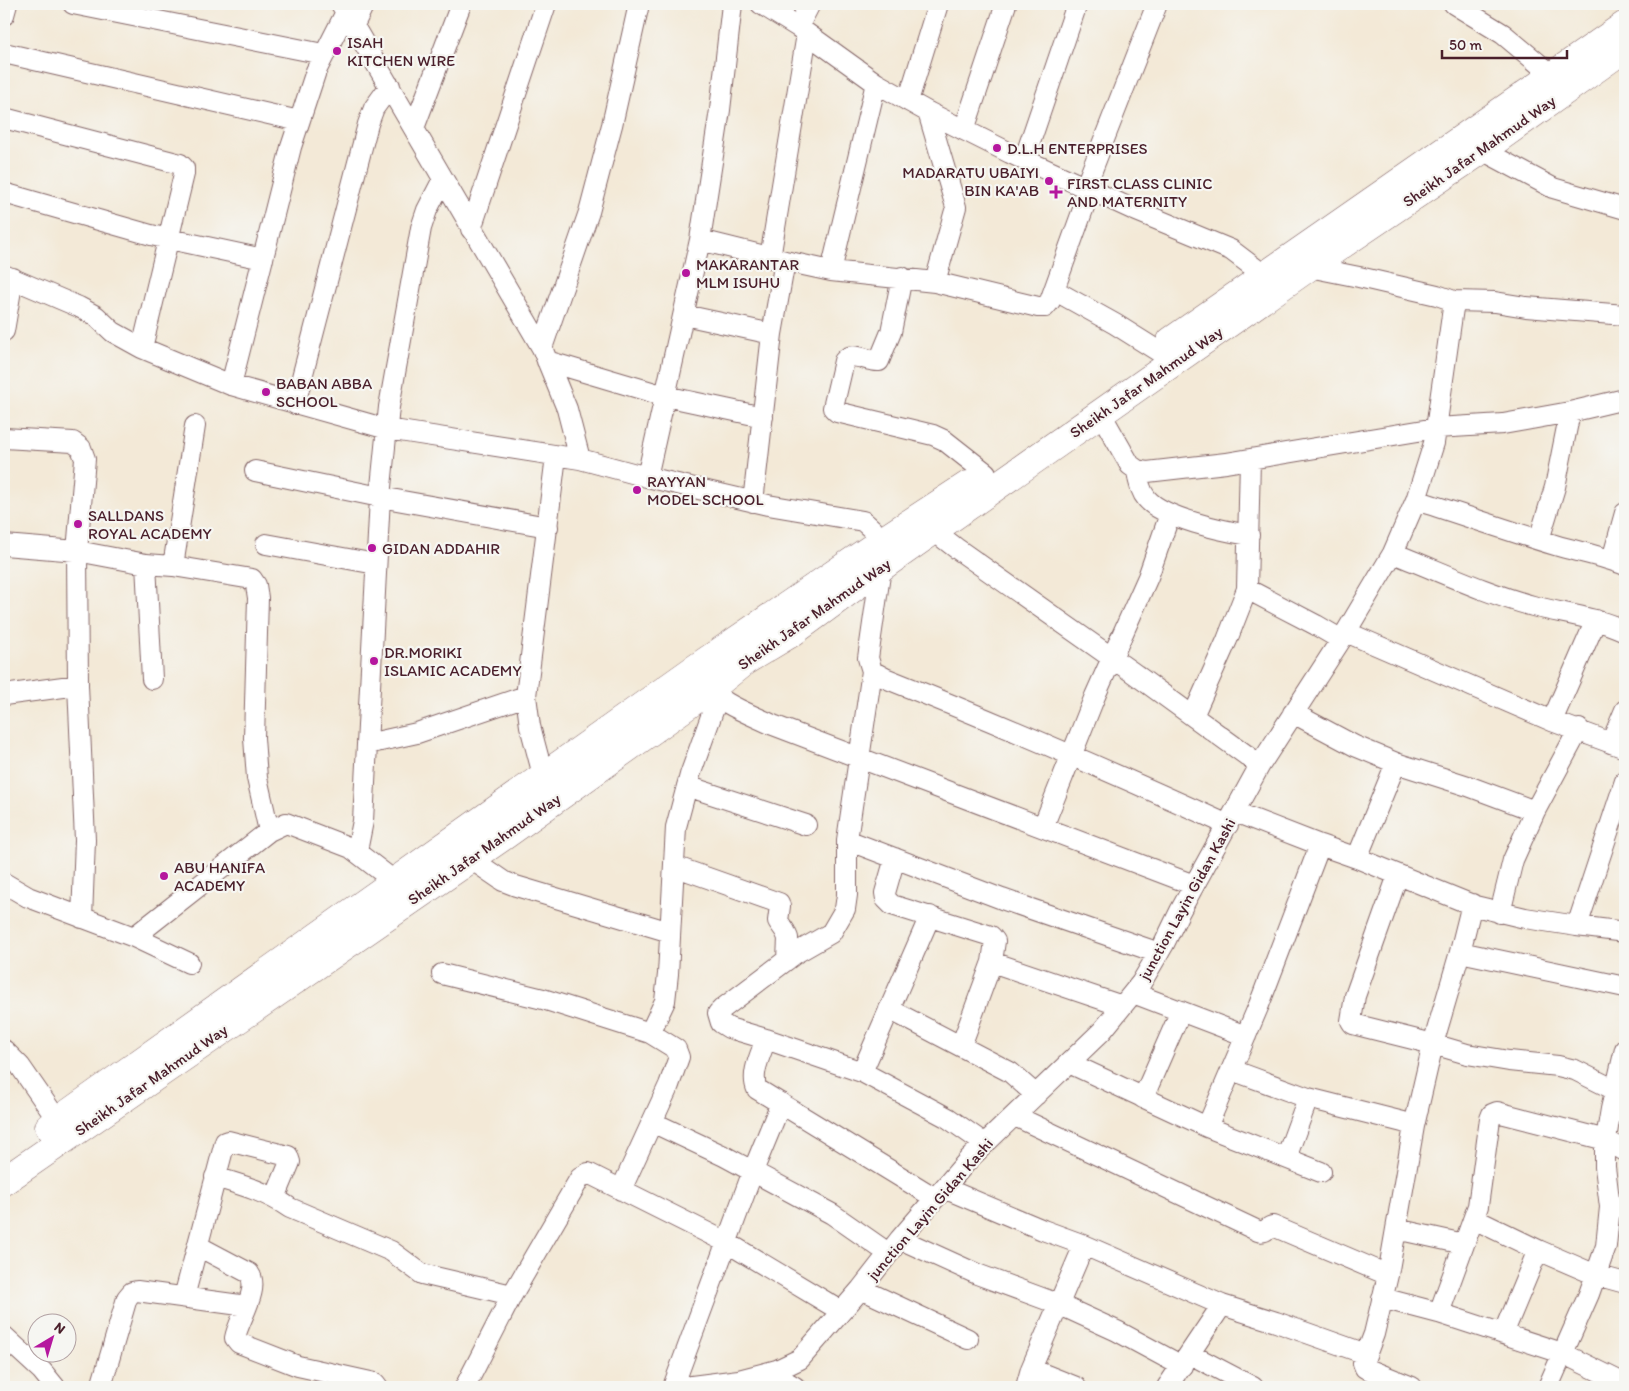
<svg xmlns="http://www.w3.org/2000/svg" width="1629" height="1391" font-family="Itim,sans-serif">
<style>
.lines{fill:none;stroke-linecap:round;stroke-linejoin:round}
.street-casing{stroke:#856667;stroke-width:22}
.primary-casing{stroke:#856667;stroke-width:29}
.street{stroke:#fff;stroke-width:20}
.primary{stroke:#fff;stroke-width:28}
.poi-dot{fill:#b5179e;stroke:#f6f6f2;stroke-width:2}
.labels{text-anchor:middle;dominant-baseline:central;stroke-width:4.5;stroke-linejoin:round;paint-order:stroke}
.poi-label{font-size:16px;fill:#4a1f2b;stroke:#f6f6f2;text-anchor:start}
.street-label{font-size:16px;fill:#4a1f2b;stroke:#f6f6f2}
</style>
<rect width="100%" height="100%" fill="#f6f6f2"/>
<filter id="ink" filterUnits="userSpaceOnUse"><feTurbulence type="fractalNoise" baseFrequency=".02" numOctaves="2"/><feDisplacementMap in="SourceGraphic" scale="10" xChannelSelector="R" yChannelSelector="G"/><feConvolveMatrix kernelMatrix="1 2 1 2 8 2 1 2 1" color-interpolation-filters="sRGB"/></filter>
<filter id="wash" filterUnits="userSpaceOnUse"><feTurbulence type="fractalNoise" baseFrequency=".0096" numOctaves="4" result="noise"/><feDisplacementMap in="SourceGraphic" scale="20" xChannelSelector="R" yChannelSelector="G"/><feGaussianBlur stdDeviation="1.12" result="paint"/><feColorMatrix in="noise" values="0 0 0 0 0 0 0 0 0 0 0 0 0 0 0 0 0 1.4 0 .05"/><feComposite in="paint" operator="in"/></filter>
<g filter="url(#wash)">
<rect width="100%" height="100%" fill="#f3e9d7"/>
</g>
<g filter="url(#ink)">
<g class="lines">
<g class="street-casing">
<path id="street" d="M73 4 323 54
M341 4 542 348 567 409 580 459 647 477 768 505 863 521 873 530 879 543
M761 4 798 27 876 83 928 112 1010 153 1132 209 1231 250 1264 275
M1454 4 1503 34 1552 75
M4 15 7 4
M354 25 364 4
M798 27 810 4
M4 53 299 121
M908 101 938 4
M928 112 956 207 935 282
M4 118 180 164 184 168V174L142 348
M414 128 461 4
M964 130 1006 4
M1482 150 1553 188 1625 209
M1024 160 1077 4
M1085 188 1157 4
M4 193 151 235 263 259
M471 229 546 4
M700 240 785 261 831 271 935 282 1038 307H1045L1050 301 1090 190
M770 258 807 34
M1309 267 1359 277 1437 295 1454 301 1495 302 1526 307 1625 315
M831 271 876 83
M4 275 79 307 96 316 113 332 142 348 231 385 387 429 580 459
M902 277 891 332 879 361C867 362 852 350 844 361L833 408 837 412 933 435 944 440 986 473
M1054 290 1115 324 1158 351
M684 315 772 334
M4 331 13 278
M542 348 589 212 612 125 639 4
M547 361 665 396 763 417
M231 385 291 147 316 71 346 12
M295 404 368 124 374 108 390 86
M1101 414 1130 465 1137 470 1147 472 1226 463 1436 428 1503 424 1570 412 1625 399
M4 438 73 442 81 448 85 459 77 551 78 685 85 840 82 918
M1137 470C1138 480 1140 491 1147 499 1163 518 1224 531 1249 535
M255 471 380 497 548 527
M647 477 700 240 720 110 732 4
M1416 500C1463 515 1509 531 1555 545 1578 552 1603 556 1625 565
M753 502 772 334 785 261
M934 531 956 548 1132 672 1260 765
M1539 540 1555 487 1570 412
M266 544 376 564
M4 545 77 551 146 564 173 566 252 579 256 585 258 598 254 738 257 778 269 831
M1393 553C1439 571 1485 593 1533 606 1564 614 1596 617 1625 631
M1612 560 1625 513
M146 564 152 679
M173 566 195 426
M881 568 868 658 872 671 885 678C1001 724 1114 773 1228 825
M1247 589 1316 625 1340 639
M1346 632 1552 721 1625 748
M872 671 847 840V895L845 909 831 933 796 953 722 1009 718 1013 721 1023 729 1028 766 1039 862 1072 948 1118 985 1144
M702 681C719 704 748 713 773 725L1194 885
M4 695 78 685
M1293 713 1355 746 1396 763 1468 786 1535 811
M1193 716 1227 640 1247 589 1250 459
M1552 721 1596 620
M1611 743 1625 710
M367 744 417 733 526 696
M543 775 530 726 526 696 556 456
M687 786 806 825
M1235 812 1320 845 1357 858 1475 906 1525 918 1577 926 1625 932
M1043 827 1095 696 1148 577 1170 514
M847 840 1002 899 1159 953
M357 851 363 821 380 497 389 407 421 228 427 210 443 179
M895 858 885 893 886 899 892 905 991 936 995 941 992 962 961 1046
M1357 858 1396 763
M471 859 503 881 516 886 670 932
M674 866 779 903 780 906 778 921 785 931 788 938 787 960
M1398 875 1355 996 1351 1021 1353 1024 1433 1044 1467 1054 1509 1061 1558 1066 1575 1070 1615 1090
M4 883 28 897 134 937 189 963
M1472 904 1460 952 1625 987
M1500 913 1513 860 1535 811 1579 729
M1577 926 1625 781
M134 937 269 831 286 823 351 848 394 881
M992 962 1122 1006
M442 974 543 999 650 1033 676 1049 679 1057 669 1085 621 1190
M1133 993 1246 1036
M889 1009 1010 1072 1036 1095
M650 1033 665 1001 668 974 676 827 690 775 718 697
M766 1039C761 1054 750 1074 757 1089L935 1198
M4 1050 20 1066 58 1121
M1069 1063 1207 1127 1321 1172
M1232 1070 1308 1098 1403 1122 1414 1126 1388 1275 1374 1334 1363 1363 1365 1368 1412 1387
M862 1072 930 916
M1143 1098 1181 1011
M1015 1116 1258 1231C1267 1234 1266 1227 1273 1226L1388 1275
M652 1122 724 1156 832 1214 888 1253
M1414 1126 1433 1044 1460 952
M1207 1127 1259 1005 1320 845
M1286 1158 1308 1098
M215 1177C242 1185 267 1192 290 1208L391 1251 422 1274 512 1295
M944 1188 1043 1230 1084 1245 1222 1305 1276 1322 1366 1354
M1474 1219 1538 1250 1503 1334
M1396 1229 1464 1244
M900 1239 977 1274 1058 1304 1117 1331 1182 1366
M198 1246 249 1273C261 1289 238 1320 235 1338L239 1343 298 1366 375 1383 378 1387
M1538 1250 1596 1275 1625 1283
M861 1289 968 1339
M184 1297 225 1142 228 1141 288 1156 290 1162 275 1198
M1382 1298 1439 1313 1562 1353 1625 1384
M1439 1313 1478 1206 1490 1119 1492 1114 1497 1112 1606 1140 1625 1151
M4 1336 42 1371 55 1387
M1190 1354 1253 1387
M1031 1369 1076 1387
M777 1370 785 1381 795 1387
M101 1387 127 1298 132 1292 137 1291 247 1306
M465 1387 512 1295 580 1178 588 1173 726 1242 841 1311
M673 1387 753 1171 781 1103
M684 1387 739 1380 777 1370 800 1359 861 1289 900 1239 969 1159 1102 1031 1141 983 1164 944 1180 911 1260 765 1346 632 1393 553 1416 500 1434 443 1454 301
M1026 1387 1031 1369 1084 1245
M1167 1387 1222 1305
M1548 1387 1589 1294 1606 1246 1610 1207 1605 1167V1145L1611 1109 1625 1049"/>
</g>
<g class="primary-casing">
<path id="primary" d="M1171 341 1625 25
M49 1127 693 670 879 543 968 485
M4 1181 504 836 709 690 745 661 793 632 890 561 1309 267 1482 150 1625 48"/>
</g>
<use href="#street" class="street"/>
<use href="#primary" class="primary"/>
</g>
</g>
<g class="poi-dot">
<circle cx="337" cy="51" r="5"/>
<circle cx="997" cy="148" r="5"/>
<circle cx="1049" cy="181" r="5"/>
<path d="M1053.5 184.5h5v5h5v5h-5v5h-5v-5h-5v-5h5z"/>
<circle cx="686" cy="273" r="5"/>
<circle cx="266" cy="392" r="5"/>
<circle cx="637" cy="490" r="5"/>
<circle cx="78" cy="524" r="5"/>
<circle cx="372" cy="548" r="5"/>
<circle cx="374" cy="661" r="5"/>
<circle cx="164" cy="876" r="5"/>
</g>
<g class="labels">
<g class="poi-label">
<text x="347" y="42">ISAH<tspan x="347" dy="18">KITCHEN WIRE</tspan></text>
<text x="1007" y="148">D.L.H ENTERPRISES</text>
<text x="1039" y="172" text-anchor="end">MADARATU UBAIYI<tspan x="1039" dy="18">BIN KA'AB</tspan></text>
<text x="1067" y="183">FIRST CLASS CLINIC<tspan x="1067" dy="18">AND MATERNITY</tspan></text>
<text x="696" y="264">MAKARANTAR<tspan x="696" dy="18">MLM ISUHU</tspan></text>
<text x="276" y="383">BABAN ABBA<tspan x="276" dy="18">SCHOOL</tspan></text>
<text x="647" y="481">RAYYAN<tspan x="647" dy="18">MODEL SCHOOL</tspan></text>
<text x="88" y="515">SALLDANS<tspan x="88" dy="18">ROYAL ACADEMY</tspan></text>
<text x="382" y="548">GIDAN ADDAHIR</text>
<text x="384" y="652">DR.MORIKI<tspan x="384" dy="18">ISLAMIC ACADEMY</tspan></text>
<text x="174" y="867">ABU HANIFA<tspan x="174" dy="18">ACADEMY</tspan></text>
</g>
<g class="street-label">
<text transform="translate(1479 151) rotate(-35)">Sheikh Jafar Mahmud Way</text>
<text transform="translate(1146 382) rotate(-35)">Sheikh Jafar Mahmud Way</text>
<text transform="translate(814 614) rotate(-35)">Sheikh Jafar Mahmud Way</text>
<text transform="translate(484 849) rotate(-35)">Sheikh Jafar Mahmud Way</text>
<text transform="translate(1187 899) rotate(-61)">junction Layin Gidan Kashi</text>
<text transform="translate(151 1080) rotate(-35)">Sheikh Jafar Mahmud Way</text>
<text transform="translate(930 1209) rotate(-49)">junction Layin Gidan Kashi</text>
</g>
</g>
<rect width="1629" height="1391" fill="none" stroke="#f6f6f2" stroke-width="20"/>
<g transform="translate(52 1338) rotate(38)"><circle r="24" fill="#f6f6f2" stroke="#b1a0a2"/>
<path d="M0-4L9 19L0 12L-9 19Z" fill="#b5179e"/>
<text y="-8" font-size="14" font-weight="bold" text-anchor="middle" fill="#4a1f2b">N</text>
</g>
<path d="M1442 50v8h125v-8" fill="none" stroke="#4a1f2b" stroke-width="2.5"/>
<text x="1449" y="50" font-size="15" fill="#4a1f2b" stroke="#f6f6f2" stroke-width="4" paint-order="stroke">50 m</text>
</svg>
